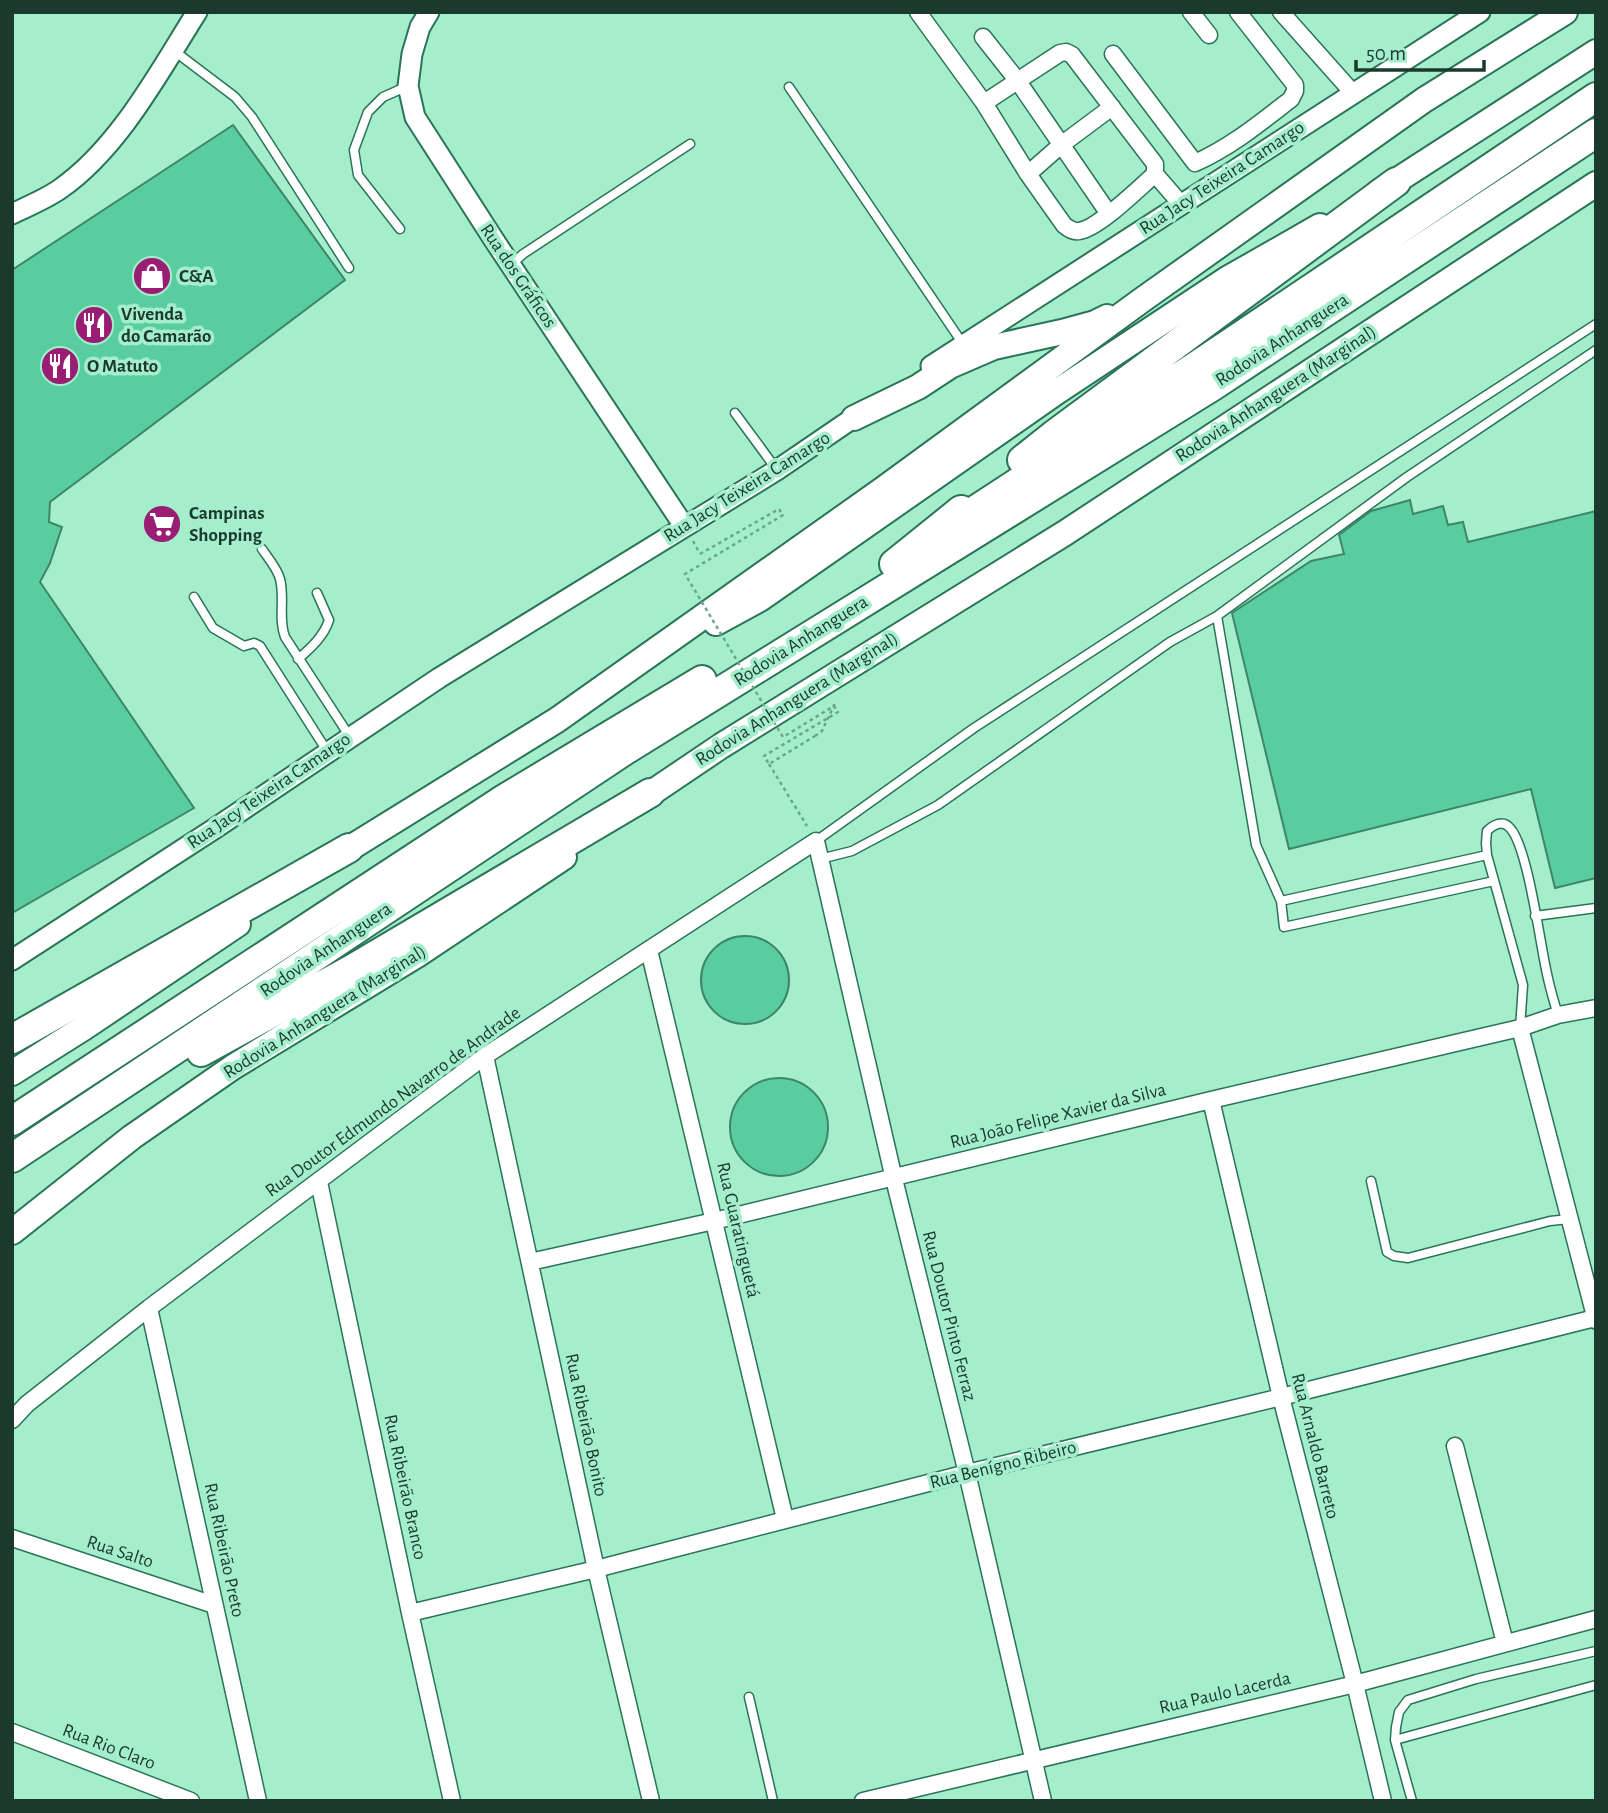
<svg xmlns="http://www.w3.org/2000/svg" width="1608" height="1813" font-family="'Alegreya Sans',sans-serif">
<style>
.building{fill:#5acd9e;stroke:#3d8668;stroke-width:2}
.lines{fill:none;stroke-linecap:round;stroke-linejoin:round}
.service-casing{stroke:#2a7457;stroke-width:11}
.minor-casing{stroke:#2a7457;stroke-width:19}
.tertiary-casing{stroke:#2a7457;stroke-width:23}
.trunk-casing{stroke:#2a7457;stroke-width:28}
.motorway-casing{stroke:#2a7457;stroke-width:32}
.path{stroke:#6da58c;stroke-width:2.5;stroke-dasharray:3.5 3.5;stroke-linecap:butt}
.service{stroke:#fff;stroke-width:8}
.minor{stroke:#fff;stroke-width:16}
.tertiary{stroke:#fff;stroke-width:19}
.trunk{stroke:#fff;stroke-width:24}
.motorway{stroke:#fff;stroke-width:28}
.path-bridge{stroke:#6da58c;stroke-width:2.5;stroke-dasharray:3.5 3.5;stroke-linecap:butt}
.labels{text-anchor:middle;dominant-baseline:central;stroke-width:7;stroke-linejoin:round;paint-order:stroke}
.street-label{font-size:19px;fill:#1b3a2d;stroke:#a4eecc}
.poi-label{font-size:19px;font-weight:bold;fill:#1b3a2d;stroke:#a4eecc;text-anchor:start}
</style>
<rect width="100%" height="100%" fill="#a4eecc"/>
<path class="building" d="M233 125 345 280 50 502 49 522 62 527 50 563 40 582 194 808 12 913V270Z
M1410 500 1413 514 1443 506 1448 525 1463 522 1468 542 1596 511V878L1555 888 1531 789 1289 849 1232 613 1311 561 1344 554 1339 535 1371 511Z
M701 980a44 44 0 1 1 88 0a44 44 0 1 1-88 0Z
M730 1127a49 49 0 1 1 98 0a49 49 0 1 1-98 0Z"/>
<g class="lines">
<g class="service-casing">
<path id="service" d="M173 50 235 97 252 117 349 268
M789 87 963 344
M400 229 358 175 354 150 368 112 383 97 408 86
M511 265 523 254 690 144
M735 413 777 470
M262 549C268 558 277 568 280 579 285 598 278 619 285 637L350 737
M194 597 213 628 244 646 254 643 260 646 327 751
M1217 616 1256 845 1281 901 1284 927 1494 881
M298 659C311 648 324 636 329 620L317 593
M816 841 974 728 1596 324
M820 859 852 851 938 805 1170 642 1217 616 1407 477 1596 350
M1281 901 1487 855
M1535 916 1596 908
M1520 1028 1523 985 1487 855 1486 843 1487 831C1494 824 1503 820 1510 828 1528 847 1540 944 1547 974 1550 988 1554 1002 1558 1015
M1371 1181 1387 1252 1394 1256 1408 1258 1550 1221 1569 1219
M749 1697 773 1801
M1395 1740 1596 1685
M1412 1801 1395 1740 1396 1727 1399 1712 1408 1700 1476 1679 1596 1651"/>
</g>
<g class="minor-casing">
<path id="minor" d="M918 12 984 103 1028 174 1064 225C1069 229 1073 232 1079 231 1098 229 1139 188 1155 174V164L1072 55 1066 52 1060 53 984 103
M1191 12 1209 35
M1281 12 1353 93
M983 37 1017 80 1109 214
M1113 54 1195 163C1231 147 1260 123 1291 99L1295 91V85L1238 12
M1028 174 1061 145 1112 107
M1155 174 1181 204
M649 950 785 1519
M1520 1028 1596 1320
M485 1056 596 1569 651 1801
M1211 1100 1281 1397 1355 1684 1383 1801
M319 1182 410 1613 452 1801
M530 1262 714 1221 1211 1100 1520 1028 1558 1015 1596 1008
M149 1308 258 1801
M12 1420 27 1404 149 1308 485 1056 816 841 894 1179 967 1473 1043 1801
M1455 1446 1505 1643
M12 1538 214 1605
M410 1613 596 1569 967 1473 1281 1397 1595 1318
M12 1732 191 1801
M863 1801 1355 1684 1596 1619"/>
</g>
<g class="tertiary-casing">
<path id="tertiary" d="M429 12 420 27 412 54 408 86 415 117 494 240 684 526
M12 214C28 206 46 199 60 189 119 148 159 72 197 12
M931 366 1480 12
M12 960 214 829 439 678 777 470 865 410
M1595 1318 1596 1317"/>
</g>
<g class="trunk-casing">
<path id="trunk" d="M1379 192 1596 52
M854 418 918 387 950 366 994 347 1062 332 1095 323 1107 317
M716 623 760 599 1058 391 1227 279 1320 226
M635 804 721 746 1065 533 1596 184
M334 858 557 720 882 490 1142 300 1424 100 1565 12
M12 1073 85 1027 238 924
M12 1232 132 1137 233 1067 417 955 564 857"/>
</g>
<g class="motorway-casing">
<path id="motorway" d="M1022 460 1056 433 1396 182
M951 526 1196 366 1596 97
M894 564 961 510
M12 1039 349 848
M201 1052 352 969 650 793
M12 1121 504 799 702 680
M12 1158 624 751 1213 386 1596 133"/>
</g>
<path class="path" d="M693 541 700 554
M815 736 822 731 836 701
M769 764 807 826"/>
<use href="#service" class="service"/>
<use href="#minor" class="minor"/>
<use href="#tertiary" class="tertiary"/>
<use href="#trunk" class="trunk"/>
<use href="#motorway" class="motorway"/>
<path class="path-bridge" d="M700 554 779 509 783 515 685 574 783 737 834 706 838 712 764 756 769 764 815 736"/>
</g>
<defs>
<g id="shop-disc" transform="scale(2.0125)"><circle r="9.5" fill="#9a1d74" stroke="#a4eecc"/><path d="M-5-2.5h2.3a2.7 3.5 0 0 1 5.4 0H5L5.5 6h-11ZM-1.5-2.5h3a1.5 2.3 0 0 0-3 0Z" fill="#fff"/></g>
<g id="restaurant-disc" transform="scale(2.0125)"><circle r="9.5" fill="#9a1d74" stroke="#a4eecc"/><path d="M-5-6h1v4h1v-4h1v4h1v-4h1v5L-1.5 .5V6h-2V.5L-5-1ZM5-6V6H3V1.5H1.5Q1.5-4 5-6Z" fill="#fff"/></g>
<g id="supermarket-disc" transform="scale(2.0125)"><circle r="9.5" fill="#9a1d74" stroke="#a4eecc"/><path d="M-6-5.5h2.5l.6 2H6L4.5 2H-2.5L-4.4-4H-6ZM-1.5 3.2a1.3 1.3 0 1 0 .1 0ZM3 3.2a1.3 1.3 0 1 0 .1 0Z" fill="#fff"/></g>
</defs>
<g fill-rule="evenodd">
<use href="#shop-disc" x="152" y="276"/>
<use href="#restaurant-disc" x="94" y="325"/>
<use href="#restaurant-disc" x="60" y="366"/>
<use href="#supermarket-disc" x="162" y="524"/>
</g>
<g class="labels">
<g class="street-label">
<text transform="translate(1222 178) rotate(-33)">Rua Jacy Teixeira Camargo</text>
<text transform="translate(518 276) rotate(56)">Rua dos Gráficos</text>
<text transform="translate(1282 340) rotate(-33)">Rodovia Anhanguera</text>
<text transform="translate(1276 394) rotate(-33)">Rodovia Anhanguera (Marginal)</text>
<text transform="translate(747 487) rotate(-32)">Rua Jacy Teixeira Camargo</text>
<text transform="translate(801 641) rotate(-32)">Rodovia Anhanguera</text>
<text transform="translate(797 699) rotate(-32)">Rodovia Anhanguera (Marginal)</text>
<text transform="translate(269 791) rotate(-34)">Rua Jacy Teixeira Camargo</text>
<text transform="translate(326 950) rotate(-34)">Rodovia Anhanguera</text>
<text transform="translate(325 1012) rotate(-32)">Rodovia Anhanguera (Marginal)</text>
<text transform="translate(393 1102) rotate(-36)">Rua Doutor Edmundo Navarro de Andrade</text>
<text transform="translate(1058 1116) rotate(-14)">Rua João Felipe Xavier da Silva</text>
<text transform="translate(738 1230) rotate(77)">Rua Guaratinguetá</text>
<text transform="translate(949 1316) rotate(76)">Rua Doutor Pinto Ferraz</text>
<text transform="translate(586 1425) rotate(78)">Rua Ribeirão Bonito</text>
<text transform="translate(1315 1446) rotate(76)">Rua Arnaldo Barreto</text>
<text transform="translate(1003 1465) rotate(-14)">Rua Benígno Ribeiro</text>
<text transform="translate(405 1487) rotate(78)">Rua Ribeirão Branco</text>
<text transform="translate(224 1550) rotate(78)">Rua Ribeirão Preto</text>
<text transform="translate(120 1552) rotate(18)">Rua Salto</text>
<text transform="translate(1225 1693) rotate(-13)">Rua Paulo Lacerda</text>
<text transform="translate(109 1747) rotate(21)">Rua Rio Claro</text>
</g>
<g class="poi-label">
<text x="179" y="276">C&amp;A</text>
<text x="121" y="314">Vivenda<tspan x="121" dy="22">do Camarão</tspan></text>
<text x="87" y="366">O Matuto</text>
<text x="189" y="513">Campinas<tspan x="189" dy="22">Shopping</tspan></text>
</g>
</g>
<rect width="1608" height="1813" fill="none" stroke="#1b3a2d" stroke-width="28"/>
<path d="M1356 60v10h128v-10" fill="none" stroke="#1b3a2d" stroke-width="3.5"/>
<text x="1366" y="60" font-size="21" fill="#1b3a2d" stroke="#a4eecc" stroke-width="5" paint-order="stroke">50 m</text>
</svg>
